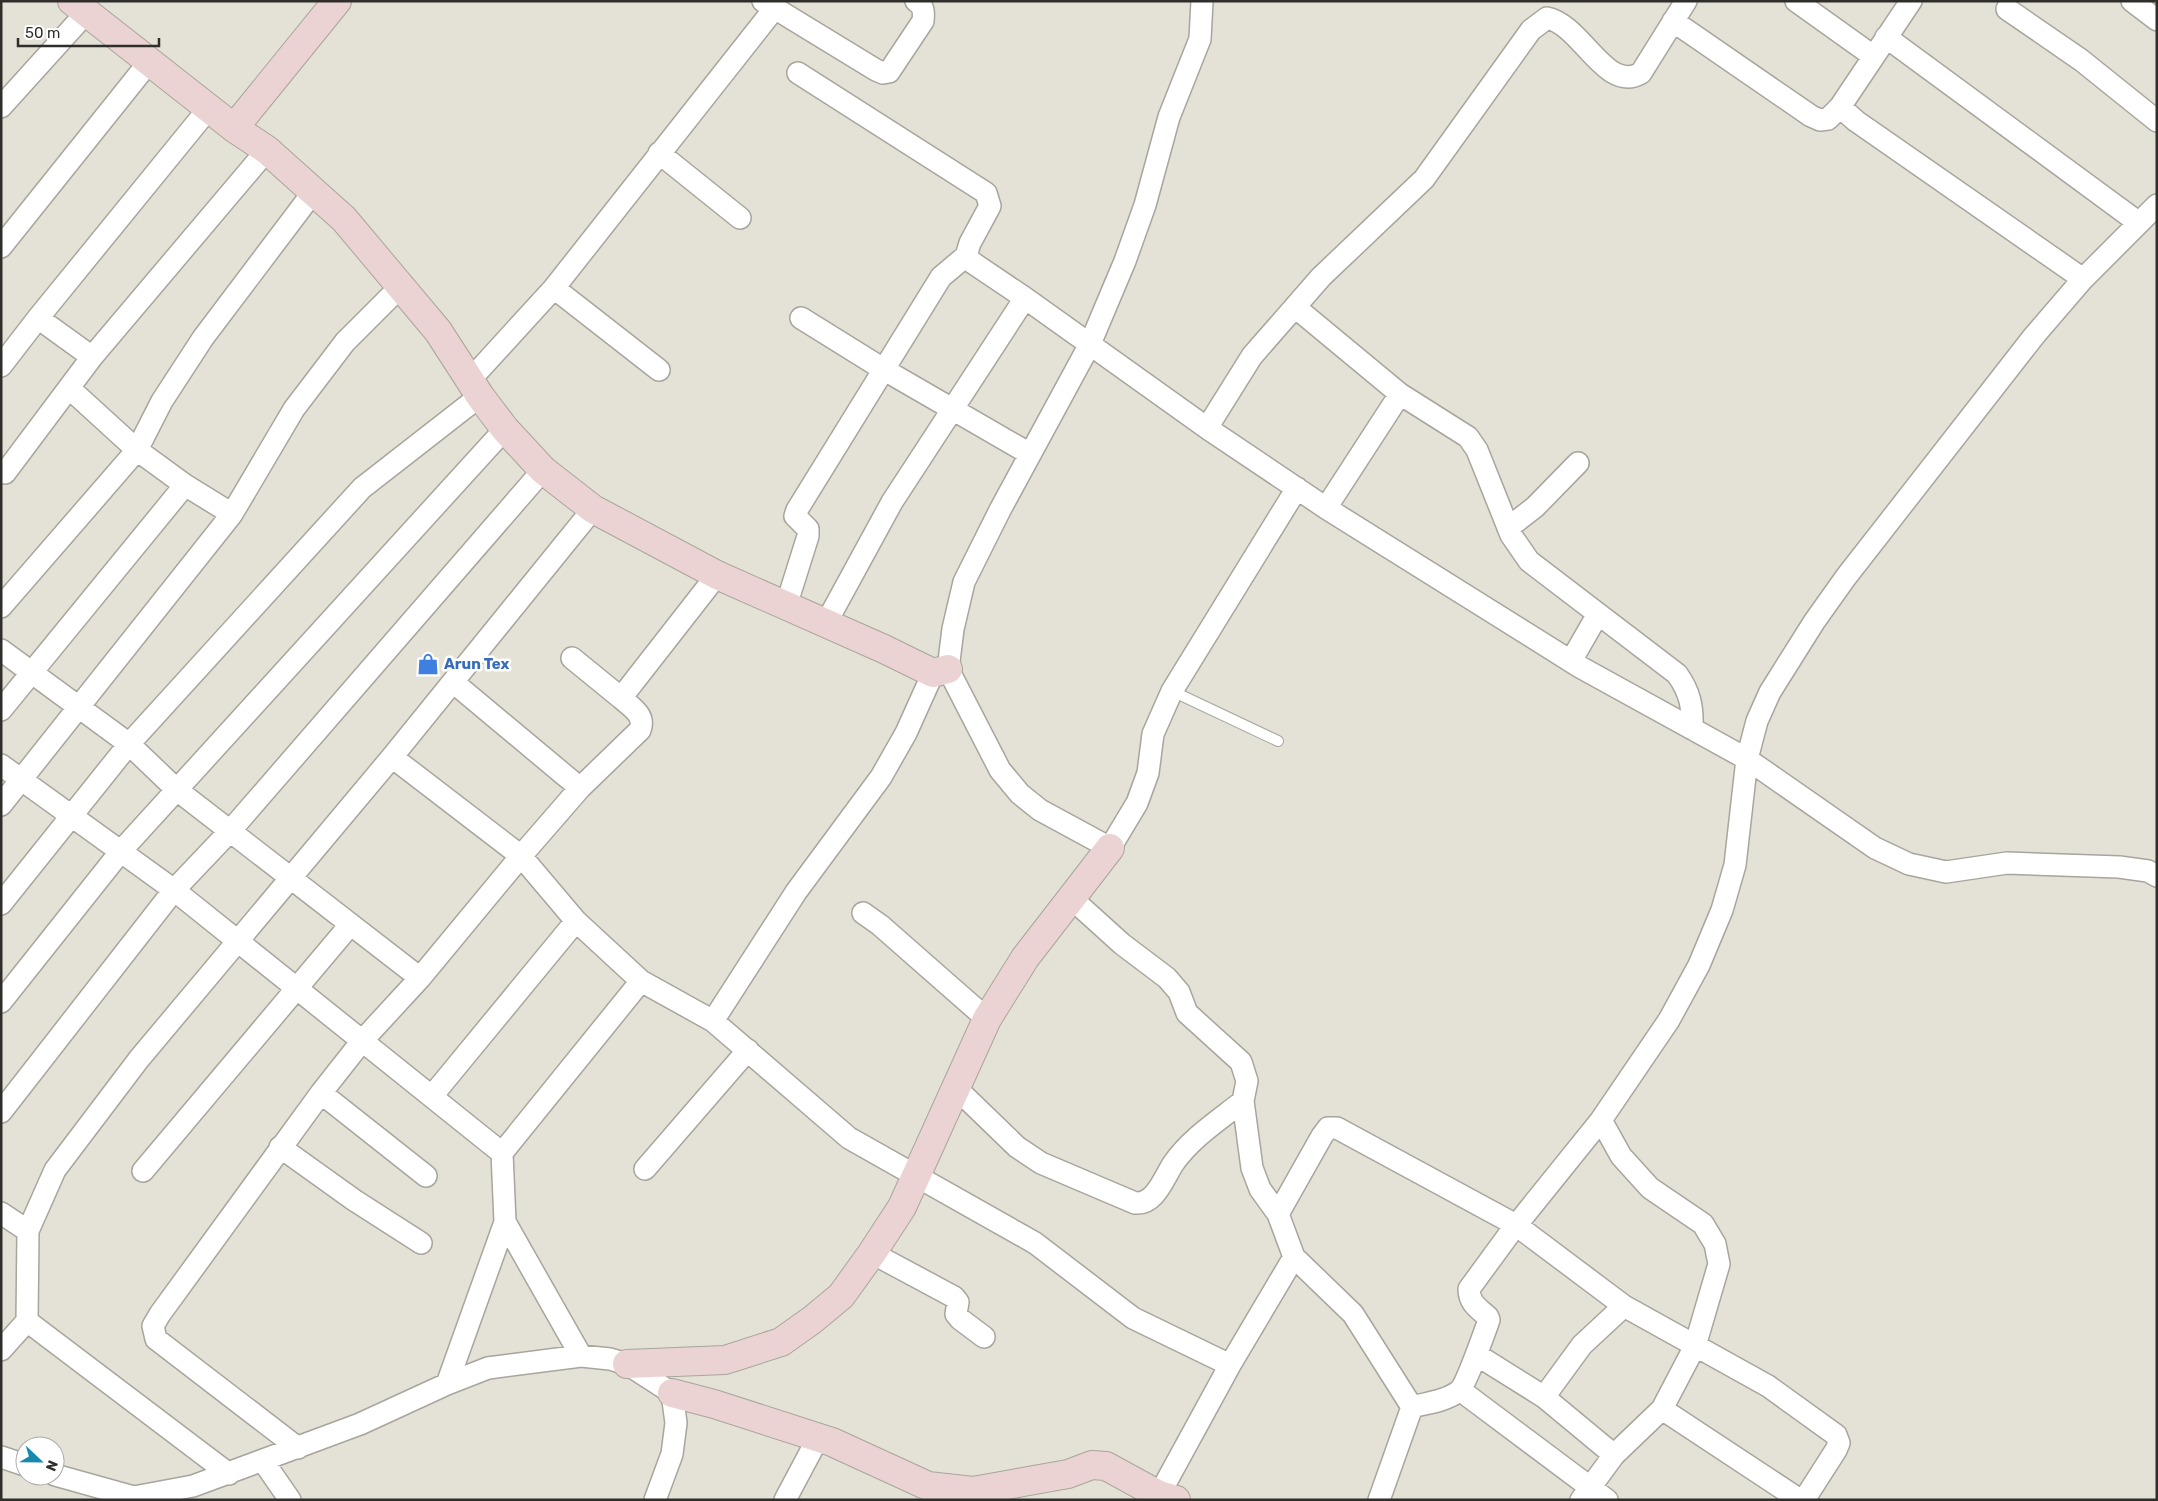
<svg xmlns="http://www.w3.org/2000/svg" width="2158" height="1501" font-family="Rubik,sans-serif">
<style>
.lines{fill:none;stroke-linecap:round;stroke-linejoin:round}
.lane-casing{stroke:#a8a59c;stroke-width:12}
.street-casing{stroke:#a8a59c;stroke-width:24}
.secondary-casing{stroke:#a8a59c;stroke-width:30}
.lane{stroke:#fff;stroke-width:10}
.street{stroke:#fff;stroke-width:21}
.secondary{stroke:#ecd3d3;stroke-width:28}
.labels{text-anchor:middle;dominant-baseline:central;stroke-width:5;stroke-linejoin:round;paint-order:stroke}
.shop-label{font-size:15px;font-weight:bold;fill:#366cbe;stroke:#fff;text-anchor:start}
</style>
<rect width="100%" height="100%" fill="#e4e1d7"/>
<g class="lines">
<g class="lane-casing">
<path id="lane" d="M1172 691 1278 741"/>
</g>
<g class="street-casing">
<path id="street" d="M763 1 876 70 883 73 889 72 923 21C924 12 924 6 916 1
M1202 1 1200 39 1169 117 1145 205 1125 261 1090 344 1000 510 964 582 953 629 948 669 1000 770 1020 794 1040 810 1110 848 1137 803 1148 773 1153 734 1172 691 1297 488
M1796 1 1873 56
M2132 1 2157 20
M2007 9 2081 60 2157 121
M1673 21 1811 116 1820 120 1828 119 1840 107 1911 1
M1886 37 2139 223
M798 73 986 193 990 206 970 243 966 256 973 263 1025 298 1207 428 1326 508 1580 667 1747 759 1875 848 1909 864 1946 872 2007 863 2119 867 2148 871 2157 876
M1 107 86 13
M1840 107 1856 121 2083 279
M659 153 740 218
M1 247 149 62
M554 288 659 370
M1295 307 1400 394 1468 437 1477 450 1511 535 1529 561 1677 674C1690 692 1693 707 1692 729
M38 318 92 357 267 150
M801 318 883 369 1030 454
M1 366 38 318 209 108
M470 380 554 288 774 9
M69 388 137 450 185 485 232 514
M1207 428 1252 356 1321 277 1424 179 1531 30 1547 18C1582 25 1606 94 1641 73L1686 1
M5 473 92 357
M1326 508 1400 394
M1508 528 1535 507 1578 463
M786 606 808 536V529L795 516 797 510 941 277 966 256
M1 607 137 450 162 401 203 338 314 191
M826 623 892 502 1025 298
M1 650 129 744 177 790 420 978 362 1041 321 1093 160 1314 153 1326 156 1339 298 1448
M572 658 621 698
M1571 661 1598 614
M453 682 580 788
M1 710 185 485
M392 757 521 856 580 788 640 730C646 715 631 707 621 698L717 575
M1 765 174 890 502 1153 505 1222 447 1384
M1 805 232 514 294 409 345 342 401 286
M1070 897 1122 944 1167 978 1179 992 1187 1013 1241 1062 1247 1081 1243 1101 1252 1168 1260 1189 1278 1214 1294 1257 1353 1314 1412 1407 1379 1500
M1 904 129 744 362 488 480 396
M863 913 880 925 987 1019
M420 978 521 856 576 921 641 981 502 1153
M641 981 713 1021 849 1138 1035 1243 1133 1318 1230 1365
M1 1002 121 851 505 429
M713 1021 796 892 881 777 906 733 933 673
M956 1088 1017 1147 1041 1163 1135 1203C1155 1205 1164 1178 1173 1164 1191 1138 1218 1121 1243 1101
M321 1093 426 1176
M432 1096 576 921
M1 1112 174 890 231 830 543 470
M280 1147 354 1200 421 1243
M645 1169 748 1050
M143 1171 350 925
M1 1213 28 1231
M1278 1214 1322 1136 1328 1128H1337L1516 1225 1624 1306 1768 1386 1836 1435 1839 1443 1836 1450 1804 1500
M505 1222 581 1356
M872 1253 954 1297 958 1302 956 1314 960 1319 984 1337
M1 1350 27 1321
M1477 1355 1544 1397 1614 1455
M1460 1390 1607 1500
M1544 1397 1582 1345 1624 1306
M1412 1407C1427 1403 1446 1401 1459 1391 1466 1385 1485 1331 1489 1320L1488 1317C1478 1308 1469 1303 1469 1289L1510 1233 1601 1120 1669 1020 1699 965 1722 910 1735 865 1747 759 1757 721 1770 692 1814 622 1846 577 2034 336 2083 279 2157 205
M1662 1409 1800 1500
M1 1457 25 1465
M263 1461 290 1500
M229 1474 27 1321 28 1231 55 1170 139 1059 392 757 593 509
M55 1475 134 1497 193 1486 360 1424 447 1384 488 1368 581 1356 610 1359 627 1364 672 1393 676 1423 672 1454 655 1500
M1159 1495 1230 1365 1294 1257
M785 1500 818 1438
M1581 1500 1614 1455 1662 1409 1695 1346 1719 1264 1715 1244 1703 1224 1650 1188 1621 1156 1601 1120"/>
</g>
<g class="secondary-casing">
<path id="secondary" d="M72 1 234 128 337 1
M234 128 267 150 344 219 438 331 480 396 505 429 543 470 593 509 717 575 884 649 933 673 948 669
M627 1364 725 1360 781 1342 812 1320 841 1296 872 1253 902 1207 987 1019 1025 958 1110 848
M672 1393 714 1404 832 1442 928 1486 973 1491 1068 1474 1092 1465 1106 1466 1159 1495 1176 1500"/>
</g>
<use href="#lane" class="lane"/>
<use href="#street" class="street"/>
<use href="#secondary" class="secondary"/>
</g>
<defs>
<g id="shop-bare" transform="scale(1.725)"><path d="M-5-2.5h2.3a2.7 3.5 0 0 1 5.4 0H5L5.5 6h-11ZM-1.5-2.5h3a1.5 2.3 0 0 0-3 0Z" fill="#3f7fe0" stroke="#fff" stroke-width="2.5" paint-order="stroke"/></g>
</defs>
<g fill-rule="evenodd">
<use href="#shop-bare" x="428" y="664"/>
</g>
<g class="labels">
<g class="shop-label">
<text x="444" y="664">Arun Tex</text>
</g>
</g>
<rect width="2158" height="1501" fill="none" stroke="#2f2e2a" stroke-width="5"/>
<g transform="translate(40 1461) rotate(112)"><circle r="24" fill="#ffffff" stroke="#acabaa"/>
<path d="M0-4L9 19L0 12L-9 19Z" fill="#1889ae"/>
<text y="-8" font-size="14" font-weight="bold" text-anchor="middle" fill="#2f2e2a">N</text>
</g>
<path d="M18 38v8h141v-8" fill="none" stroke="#2f2e2a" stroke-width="2.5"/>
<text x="25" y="38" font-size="15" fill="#2f2e2a" stroke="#ffffff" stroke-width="4" paint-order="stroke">50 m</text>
</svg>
